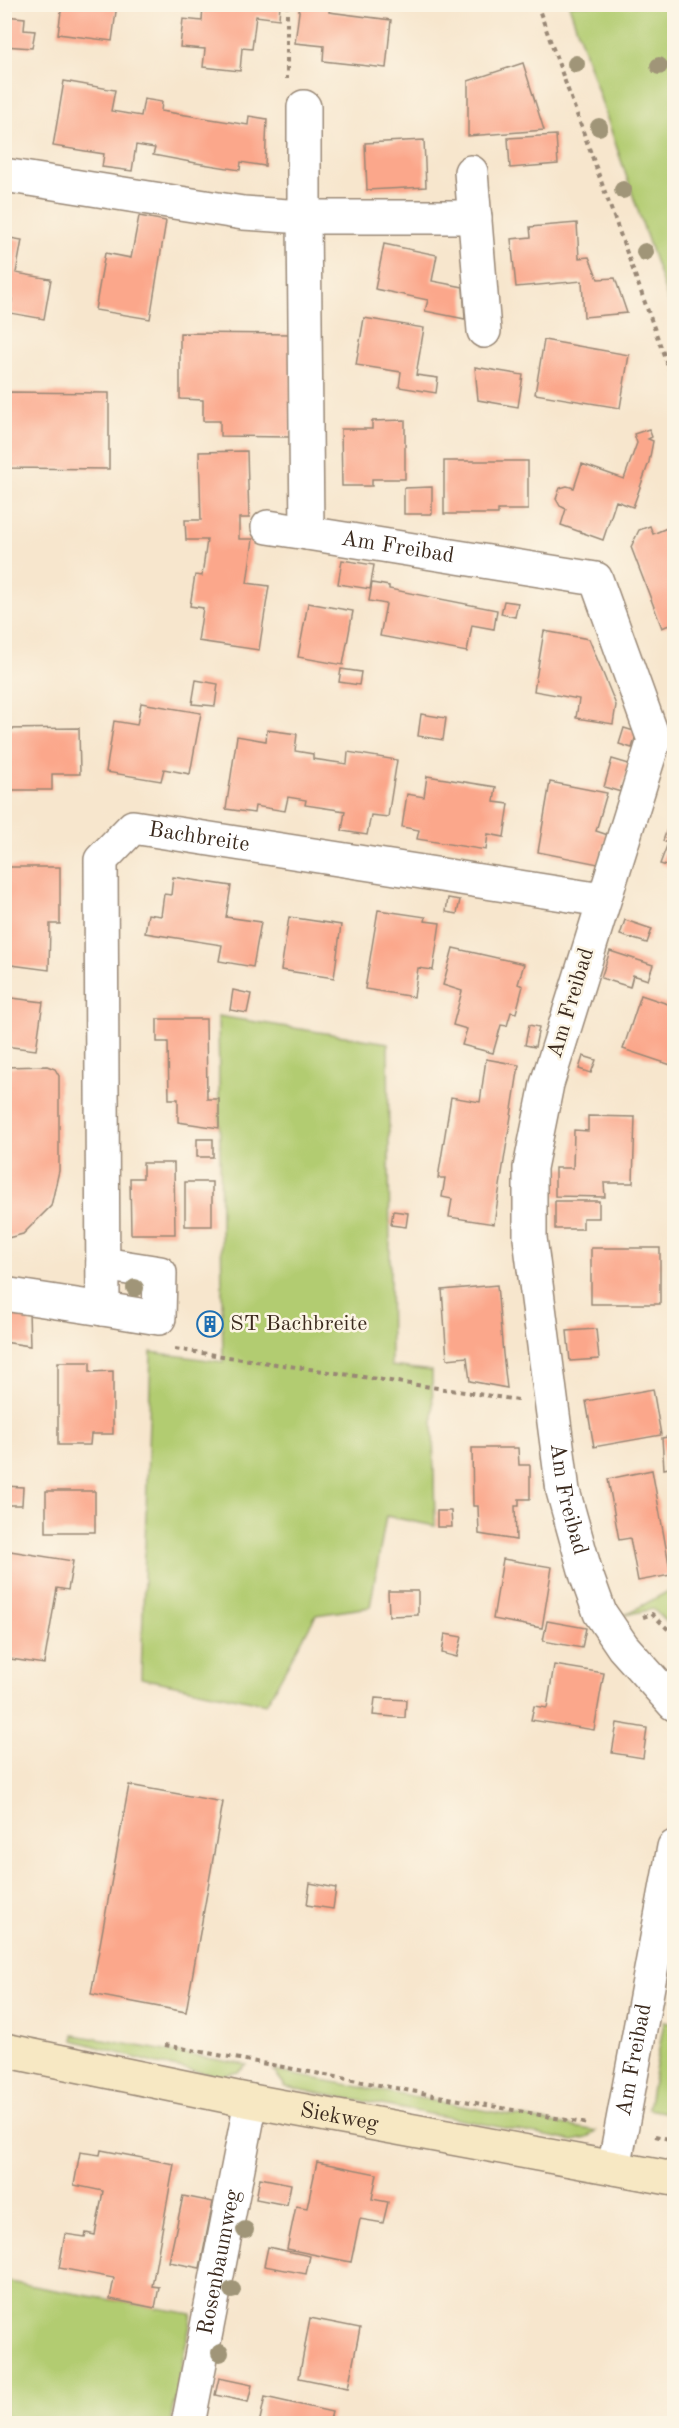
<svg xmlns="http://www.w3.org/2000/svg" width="679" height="2428" font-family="'Old Standard TT',serif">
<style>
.green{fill:#b2cc71;stroke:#767b48;stroke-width:1.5}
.building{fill:#fba78b}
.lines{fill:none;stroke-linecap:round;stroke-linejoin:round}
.street-casing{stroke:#998876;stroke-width:36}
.secondary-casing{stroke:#998876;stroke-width:36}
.path{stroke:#998876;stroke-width:4;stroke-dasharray:4.5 4.5;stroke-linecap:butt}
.street{stroke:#fff;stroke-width:33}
.secondary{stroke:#f7e8c3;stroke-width:33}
.tree{fill:#a09578}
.labels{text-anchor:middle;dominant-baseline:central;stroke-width:5;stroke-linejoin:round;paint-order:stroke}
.street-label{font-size:22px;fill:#3b2a1e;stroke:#fcf5e5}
.poi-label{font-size:22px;fill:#3b2a1e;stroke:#fcf5e5;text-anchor:start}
</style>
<rect width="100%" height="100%" fill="#fcf5e5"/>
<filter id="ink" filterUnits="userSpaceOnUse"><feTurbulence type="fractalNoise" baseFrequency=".0167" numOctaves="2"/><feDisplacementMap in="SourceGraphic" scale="12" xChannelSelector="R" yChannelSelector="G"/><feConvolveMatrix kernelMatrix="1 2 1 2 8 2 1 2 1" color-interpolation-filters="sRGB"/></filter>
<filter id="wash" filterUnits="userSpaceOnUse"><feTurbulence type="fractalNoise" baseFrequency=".008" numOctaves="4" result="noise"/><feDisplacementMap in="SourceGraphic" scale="24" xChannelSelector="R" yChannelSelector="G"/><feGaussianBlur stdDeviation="1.35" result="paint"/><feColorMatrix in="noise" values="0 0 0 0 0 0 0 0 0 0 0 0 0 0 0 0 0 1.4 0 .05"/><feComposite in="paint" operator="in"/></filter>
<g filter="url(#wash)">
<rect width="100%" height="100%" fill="#f7e6cd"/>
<path class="green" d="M569 5H674V318Z
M218 1016 388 1043 391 1366 432 1371 435 1526 386 1516 370 1607 316 1615 266 1704 141 1678 151 1352 223 1362Z
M674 1588V1629L653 1609 625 1615Z
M664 2022 674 2024V2114L648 2109Z
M74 2035 247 2065 238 2072 220 2076 153 2063 74 2040Z
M274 2071 596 2131 587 2138 573 2141 286 2087Z
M4 2281 192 2314 170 2423H5Z"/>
<g id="blocks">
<path class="building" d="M62 4H117L112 41 58 34Z
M203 4H280L279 19 256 16 252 49 242 48 240 71 203 67 205 49 180 47 183 19 202 21Z
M300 4H330L329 12 391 20 386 68 323 61 324 46 295 43Z
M4 16 25 18 24 30 35 31 32 48 4 46Z
M523 63 544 130 468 136V81Z
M64 81 115 90 111 111 141 116 144 99 162 102 161 111 248 125 249 116 267 119 265 166 241 162 240 170 196 163 153 155 155 148 136 145 132 171 102 167 104 154 53 146Z
M556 135 558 164 510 168 508 138Z
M424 140 426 187 367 190 365 143Z
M139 216 166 221 150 319 95 310 105 253 131 258Z
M577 223 579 258 589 257 598 279 615 278 627 313 584 317 582 281 516 287 511 239 531 237 530 227Z
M4 237 22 240 16 273 51 279 44 319 10 313 12 299 4 298Z
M384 244 437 255 432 281 463 287 465 319 425 311 428 300 375 289Z
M364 318 424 328 416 375 438 378 436 393 399 387 401 372 356 365Z
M180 333 292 334 291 437 220 436V421H203V400L180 399Z
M544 340 629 355 620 408 535 394Z
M475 367 523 375 518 407 478 400Z
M5 392 109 393V469L5 468Z
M405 420V479H372V486H342L341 429H372V421Z
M649 429 652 437 648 439 653 441 649 462 633 507 616 501 603 540 561 525 566 509 560 506 556 499 560 488 567 486 574 488 582 464 624 479 637 443 634 434Z
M247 451 249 518H239V539H253L247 583 269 586 259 650 198 641 203 608 190 606 195 575 202 576 207 540H186L185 520H201L199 452Z
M444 461H528V510H498V514H444Z
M432 487V514H404V488Z
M674 525V623L662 628 631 547 639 530 650 526 653 534Z
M342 560 374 565 370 589 338 584Z
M372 583 389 586V589L497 610 494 629 472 625 467 652 380 636 386 604 369 601Z
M504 601 518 603 515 617 501 614Z
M308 603 353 611 343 665 298 657Z
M544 631 589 639 616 705 613 724 576 718 579 699 534 691Z
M341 669 361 672 359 685 339 682Z
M196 680 218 684 215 706 192 704Z
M141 703 201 713 190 774 164 769 161 781 106 772 114 721 137 725Z
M421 714 446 718 443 740 418 736Z
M79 728 80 774H52V790H4V729Z
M624 728 637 732 632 748 619 744Z
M267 730 297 734 295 751 313 754V759L347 764 348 752 397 760 388 817 371 815 367 835 342 831 345 811 305 805 306 800 288 797 285 811 255 806 254 813 226 809 237 736 266 741Z
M612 759 629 764 621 792 604 787Z
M427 776 496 787 494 802 509 804 504 837 488 834 486 850 417 839 419 830 402 827 407 794 424 797Z
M550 782 607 793 596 831 608 835 598 864 538 852Z
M674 808V868L660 864 668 843 663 841Z
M4 867H60V924H50L49 970 4 964Z
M173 877 231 886 226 917 261 922 253 967 219 961 222 945 145 933 148 914 161 916 164 894 171 895Z
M448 898 460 900 457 914 446 912Z
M378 910 426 917 425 921 440 923 433 970 418 968 414 997 365 989Z
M289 917 341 925 334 978 281 970Z
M625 920 652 929 647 943 620 935Z
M453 948 524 964 518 984 523 986 516 1013 511 1012 507 1026 501 1025 493 1053 462 1045 467 1029 453 1025 462 991 443 985Z
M610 951 653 965 648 980 633 975 630 987 601 978Z
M233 990 251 994 247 1013 230 1010Z
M641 995 674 1006V1066L623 1049Z
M4 997 43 1002 36 1050 4 1046Z
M157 1019H206L207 1099H219V1128L178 1122V1099H169L168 1042H157Z
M529 1025 539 1027 535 1047 525 1045Z
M583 1056 596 1060 591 1073 579 1069Z
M486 1059 519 1065 494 1224 449 1217 452 1199 442 1197 445 1178H438L451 1097 480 1102Z
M47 1066 55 1069 59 1076V1171L51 1206 23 1234 4 1239V1067Z
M588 1116 635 1117 633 1183H604L605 1197 555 1196V1168H573L574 1130 588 1131Z
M197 1139H213V1157H197Z
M143 1163H174L175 1234H131L130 1178H143Z
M185 1182H212V1226H185Z
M555 1201H599V1218H583V1229H555Z
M393 1211 408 1213 406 1227 391 1225Z
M591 1248H660V1304H591Z
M497 1285 503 1354 507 1388 470 1381 467 1357 447 1359 442 1290Z
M4 1308 29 1311 30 1346 4 1342Z
M206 1316 216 1317 214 1331H205Z
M596 1329 599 1359 570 1361 567 1331Z
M58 1362H90V1372L113 1371V1434H91L90 1445H58Z
M653 1389 661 1435 594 1447 586 1401Z
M674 1436V1467L664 1469 662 1438Z
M472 1448H518L519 1465H530V1499H519V1506H515L516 1540 479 1534 478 1506H473Z
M652 1470 671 1575 638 1581 630 1538 619 1540 608 1479Z
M4 1486 23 1487 22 1505H4Z
M46 1491H95V1532H46Z
M437 1511H451L452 1527H437Z
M4 1550 73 1561 68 1590 57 1588 44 1664 4 1658Z
M503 1559 552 1567 542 1628 493 1619Z
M388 1591H418V1615L389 1616Z
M547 1621 586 1628 582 1648 543 1641Z
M445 1634 462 1637 457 1657 442 1653Z
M554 1665 604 1673 594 1730 531 1720 534 1706 547 1708Z
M375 1698 406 1700 405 1718 373 1715Z
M617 1723 647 1728 643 1758 612 1753Z
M129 1785 223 1802 186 2012 91 1994Z
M310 1883 336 1888 333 1909 307 1905Z
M101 2150 174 2164 152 2286 159 2287 155 2308 110 2299 114 2278 59 2268 65 2234 85 2237 86 2233 95 2235 103 2191 74 2185 80 2152 100 2155Z
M317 2162 377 2174 372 2199 388 2202 383 2223 360 2219 351 2262 287 2249 296 2206 307 2208Z
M260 2178 291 2184 287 2205 256 2199Z
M183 2196 213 2202 200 2268 169 2262Z
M268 2247 310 2256 306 2274 264 2266Z
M310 2318 360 2328 348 2388 299 2378Z
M219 2378 252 2385 248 2402 215 2395Z
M265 2397 332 2412 329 2424H259Z"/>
</g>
</g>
<g filter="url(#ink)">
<use href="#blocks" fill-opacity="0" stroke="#998876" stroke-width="1.5"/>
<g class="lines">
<g class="street-casing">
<g id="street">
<path d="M304 107V217H475"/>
<path d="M471 172 484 331"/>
<path id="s1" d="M4 175 243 213 304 217 307 533 596 579 654 740 547 1084 530 1168V1238L563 1491 587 1577 600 1613 623 1647 674 1704"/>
<path d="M268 527 307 533"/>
<path d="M103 1264 160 1273 159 1318 103 1309"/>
<path id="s2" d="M4 1294 103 1309 101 860 133 827 602 900"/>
<path id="s3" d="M614 2168 674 1847"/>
<path id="s4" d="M188 2424 251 2101"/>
</g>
</g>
<g class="secondary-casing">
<g id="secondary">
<path id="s5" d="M4 2050 251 2101 674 2179"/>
</g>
</g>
<path class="path" d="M287 4V79
M537 4 674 383
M175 1349 518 1400
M643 1617 652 1614 674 1635
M165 2045 588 2124
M655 2136 674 2140"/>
<use href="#street" class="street"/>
<use href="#secondary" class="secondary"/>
</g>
<g class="tree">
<circle cx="576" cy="64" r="9"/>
<circle cx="659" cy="66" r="9"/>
<circle cx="599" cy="127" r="9"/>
<circle cx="623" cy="190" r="9"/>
<circle cx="645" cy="252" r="9"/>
<circle cx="135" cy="1288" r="9"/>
<circle cx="245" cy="2230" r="9"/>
<circle cx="232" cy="2290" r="9"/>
<circle cx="220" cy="2353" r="9"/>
</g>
</g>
<defs>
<g id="building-ring" transform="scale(1.35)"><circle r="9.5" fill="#fcf5e5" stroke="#1f6fb2" stroke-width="1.5"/><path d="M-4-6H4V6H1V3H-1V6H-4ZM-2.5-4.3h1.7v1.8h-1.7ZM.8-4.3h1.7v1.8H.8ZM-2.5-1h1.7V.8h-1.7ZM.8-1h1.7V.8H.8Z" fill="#1f6fb2"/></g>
</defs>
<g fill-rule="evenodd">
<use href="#building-ring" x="210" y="1324"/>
</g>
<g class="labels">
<g class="street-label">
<text stroke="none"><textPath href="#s1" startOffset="711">Am Freibad</textPath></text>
<text stroke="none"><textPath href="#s2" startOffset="662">Bachbreite</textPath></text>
<text transform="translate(571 1003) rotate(-73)">Am Freibad</text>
<text stroke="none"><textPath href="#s1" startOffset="1863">Am Freibad</textPath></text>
<text stroke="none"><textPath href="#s3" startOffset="110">Am Freibad</textPath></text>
<text stroke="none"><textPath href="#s5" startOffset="342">Siekweg</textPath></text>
<text stroke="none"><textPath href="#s4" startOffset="165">Rosenbaumweg</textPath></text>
</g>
<g class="poi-label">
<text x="230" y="1324">ST Bachbreite</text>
</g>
</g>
<rect width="679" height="2428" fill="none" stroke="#fcf5e5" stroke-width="24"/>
</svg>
